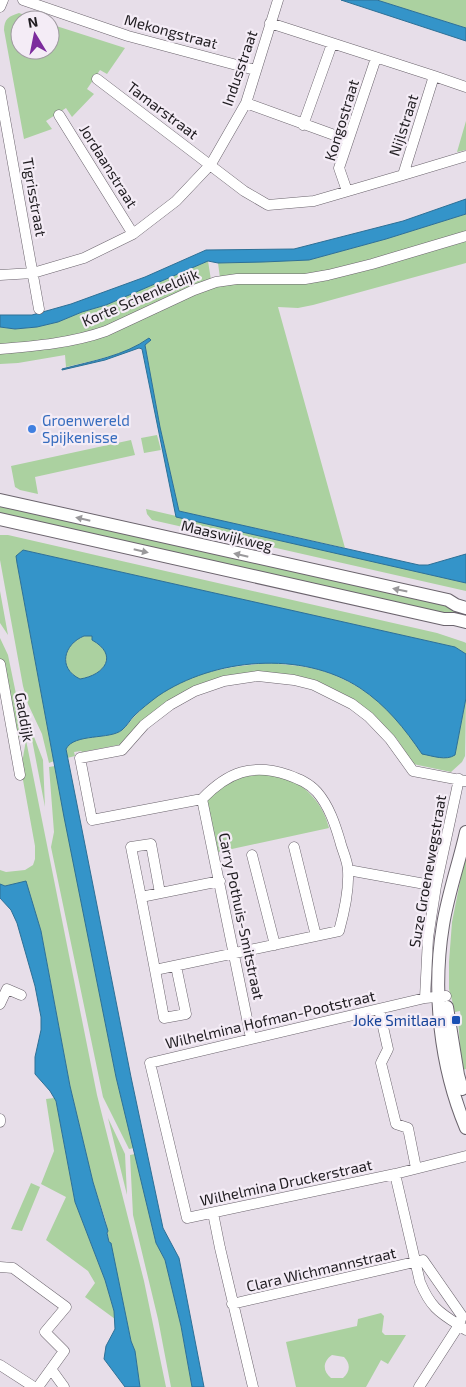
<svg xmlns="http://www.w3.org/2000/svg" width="466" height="1387" font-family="'Exo 2',sans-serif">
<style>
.green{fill:#abd1a0;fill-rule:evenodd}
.water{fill:#3494c9;stroke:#2e7096;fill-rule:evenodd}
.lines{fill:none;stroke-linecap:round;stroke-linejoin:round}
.minor-casing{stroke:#6b646d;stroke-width:11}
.tertiary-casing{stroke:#6b646d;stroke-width:14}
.minor{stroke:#fff;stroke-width:10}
.tertiary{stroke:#fff;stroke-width:12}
.oneway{fill:#9a999b}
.shop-dot{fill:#3f7fe0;stroke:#f4ecf6;stroke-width:2}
.transit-dot{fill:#1a4fb4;stroke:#f4ecf6;stroke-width:2}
.labels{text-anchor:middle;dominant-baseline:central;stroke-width:4.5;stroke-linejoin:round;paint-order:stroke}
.street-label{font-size:15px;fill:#1f1c20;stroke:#f4ecf6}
.shop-label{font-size:15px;fill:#366cbe;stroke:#f4ecf6;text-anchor:start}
.transit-label{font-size:15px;fill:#164399;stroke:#f4ecf6;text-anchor:end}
</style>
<rect width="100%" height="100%" fill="#e7dee9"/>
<path class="green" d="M377 0H466V28Z
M19 13 39 20H20V50H50V24L125 48 107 74 100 70 87 89 94 94 72 117 66 108 46 121 52 129 24 139 4 30C4 19 9 16 19 13Z
M466 121V150L457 152Z
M466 214V234L312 275 220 278 218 263 309 260 386 239Z
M466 239V263L313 305 298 308 278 307 345 548 179 511 160 427 145 345 150 341 149 339C125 355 95 360 66 367L65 355 18 363 0 364V353L60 347 217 285 241 283 280 284 313 281Z
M208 261 211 280 96 332 0 348V327L15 329 37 327 58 322 82 312 106 305Z
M157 435 161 450 144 453 141 438Z
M131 440 135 455 35 477 38 494 20 490 15 487 11 466Z
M0 506 456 608 454 617 0 514Z
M146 509 466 583V591L152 520 147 514Z
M0 535H8L437 633 464 642 466 643V654L455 647 23 550 17 563 54 761 49 763 42 734 28 704 23 686 0 560Z
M0 591 8 635 0 623Z
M84 636H92V640C119 655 105 675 80 679 57 668 64 644 84 636Z
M0 638 8 655 23 728 16 745 0 669Z
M274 663C284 665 294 665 305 667 343 673 381 698 405 728 411 736 417 746 422 754L455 755 466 698 465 756 462 762 451 772 413 764 397 739 371 713 355 702 269 674 191 690 123 744 82 752 81 751 74 752 75 756 67 758C67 755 65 750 67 747 73 734 110 739 121 731 126 728 130 721 134 717 141 710 149 702 157 696 192 672 232 665 274 663Z
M29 724 43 760 45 807Z
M26 740 97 1095 144 1281 166 1387H140L135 1351 131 1341 111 1244 109 1242 106 1222 93 1182 70 1086 41 931 26 882 5 886 0 884V870L6 872 25 870 33 865 35 859V846L21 769Z
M55 766 116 1077 134 1148 129 1149 103 1097 51 847 54 832 49 767Z
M262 774C269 775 277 776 285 778 307 785 324 806 329 828L218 852 207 799C226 783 236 775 262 774Z
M466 852V1069L462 1070 458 1020 461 1019 460 1011 455 1012 449 989V962L452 922Z
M54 1098 56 1101 75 1202 105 1280 114 1311 115 1319 85 1297 95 1283 88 1271 46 1240 66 1197 41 1184 54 1151 46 1099Z
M108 1118 125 1154 127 1195Z
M135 1154 156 1243 165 1260 181 1326 192 1387H171L158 1319 133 1215 130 1155Z
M31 1183 40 1187 22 1231 11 1229Z
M381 1313 384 1316 382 1332 385 1335H406L388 1364 381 1360 366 1387H296L286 1342 357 1326 358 1319ZM332 1355 344 1357C351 1364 350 1372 343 1378H331C322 1371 323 1361 332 1355Z"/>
<path class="water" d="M341 0H377L466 28V41Z
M466 199V214L386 239 309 260 263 262 218 263 208 261 106 305 82 312 58 322 37 327 15 329 0 327V315H32L71 304 145 277 206 250 294 249 403 221Z
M149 338 151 340 145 345 160 427 179 511 419 565H428L466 554V583L176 517 142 349 139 348 105 360 62 370V369C92 361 124 356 149 338Z
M23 550 455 647 466 654V698L455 755C446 761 433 756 422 754 405 729 386 705 360 688 302 650 214 658 158 696 150 702 141 709 134 716 130 720 127 726 122 730 110 740 74 733 66 749L131 1077 163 1228 179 1258 204 1387H192L181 1326 165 1260 156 1243 116 1077 64 817 17 563 16 556ZM84 636H92V640C119 655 105 675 80 679 57 668 64 644 84 636Z
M26 881 41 931 70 1086 93 1182 108 1231 107 1233 109 1242 111 1243 131 1341 135 1351 140 1387H125L104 1359 106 1346 115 1329 114 1311 105 1280 75 1202 56 1101 50 1091 35 1074V1057L41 1030V1017L35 986 17 923 11 910 0 898V884L5 886Z"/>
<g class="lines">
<g class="minor-casing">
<path id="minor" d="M23 0 128 36 255 70
M0 7 3 0
M434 76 466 87
M97 79 244 191 268 205 314 201 403 175 434 76 270 23
M0 91 39 309
M246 103 348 140
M59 115 133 234
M303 125 332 44
M403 175 466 156
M347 191 339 168 376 58
M0 275 33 273 84 258 133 234 176 201 211 164 246 103 278 0
M0 349C36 346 72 343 106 331L194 290 216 282 237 279H305L328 275 372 264 466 236
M0 664 20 775
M202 799 92 820 80 758 122 750 144 725 170 705 195 691 224 681 258 676 294 680 314 685 352 704 369 717 390 739 413 771 466 781
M202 799C228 772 252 763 288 775 299 779 309 783 317 792 329 806 335 824 340 841 342 850 348 861 348 871 349 889 344 913 339 931L155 970 141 897 220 881
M202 799 251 1038
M294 847 316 936
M252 855 275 945
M348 870 436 886
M141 897 131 847 151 844 160 893
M155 970 164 1018 186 1014 176 966
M446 996 425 998 150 1063 187 1218 395 1174 466 1156
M425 998 428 938 436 886 459 779
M0 1004 7 989 21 995
M379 1009 388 1049 381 1063 396 1124 408 1128 416 1168
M0 1119V1122
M395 1174 420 1282C430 1306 438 1312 459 1325L419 1387
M213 1213 220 1248 253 1387
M0 1267 13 1268 66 1307 45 1332 64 1351 38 1387
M232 1304 423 1260 462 1316 459 1325 466 1330
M0 1365 34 1387
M51 1369 64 1387"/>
</g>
<g class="tertiary-casing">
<path id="tertiary" d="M0 500 448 600 456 605 466 608
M0 519 444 619H454L466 622
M466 832C459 863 448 894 443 925 432 992 440 1066 466 1128
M447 1007 458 1075 462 1089"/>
</g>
<use href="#minor" class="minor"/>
<use href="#tertiary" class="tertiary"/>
</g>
<defs><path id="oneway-solid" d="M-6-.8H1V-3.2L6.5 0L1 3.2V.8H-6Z" transform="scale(1.25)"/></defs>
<g class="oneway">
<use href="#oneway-solid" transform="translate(83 519) rotate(-167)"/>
<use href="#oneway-solid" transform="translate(141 551) rotate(13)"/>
<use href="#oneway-solid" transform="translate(241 555) rotate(-167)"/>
<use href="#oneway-solid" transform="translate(400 590) rotate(-168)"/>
</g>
<circle class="shop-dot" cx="32" cy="429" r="5"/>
<rect class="transit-dot" x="451" y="1015" width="10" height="10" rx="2.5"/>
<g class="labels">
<g class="street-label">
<text transform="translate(171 31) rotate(15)">Mekongstraat</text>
<text transform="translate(239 68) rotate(-71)">Indusstraat</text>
<text transform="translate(163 110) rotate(37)">Tamarstraat</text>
<text transform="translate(341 120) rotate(-73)">Kongostraat</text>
<text transform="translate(403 125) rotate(-72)">Nijlstraat</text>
<text transform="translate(109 166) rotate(58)">Jordaanstraat</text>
<text transform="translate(35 197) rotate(80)">Tigrisstraat</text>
<text transform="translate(140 297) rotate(-23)">Korte Schenkeldijk</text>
<text transform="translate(227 535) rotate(13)">Maaswijkweg</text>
<text transform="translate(25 717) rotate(80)">Gaddijk</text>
<text transform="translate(427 871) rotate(-80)">Suze Groenewegstraat</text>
<text transform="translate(242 916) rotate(78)">Carry Pothuis-Smitstraat</text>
<text transform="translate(270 1019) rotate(-13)">Wilhelmina Hofman-Pootstraat</text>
<text transform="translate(286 1182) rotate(-12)">Wilhelmina Druckerstraat</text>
<text transform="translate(321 1269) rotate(-13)">Clara Wichmannstraat</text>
</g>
<g class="shop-label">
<text x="42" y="420">Groenwereld<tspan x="42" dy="17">Spijkenisse</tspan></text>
</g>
<g class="transit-label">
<text x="446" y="1020">Joke Smitlaan</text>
</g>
</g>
<g transform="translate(35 35) rotate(350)"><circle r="24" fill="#f4ecf6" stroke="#9f99a0"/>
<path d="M0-4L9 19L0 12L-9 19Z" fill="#7c2c9d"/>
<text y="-8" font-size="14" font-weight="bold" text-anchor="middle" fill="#1f1c20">N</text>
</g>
</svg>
